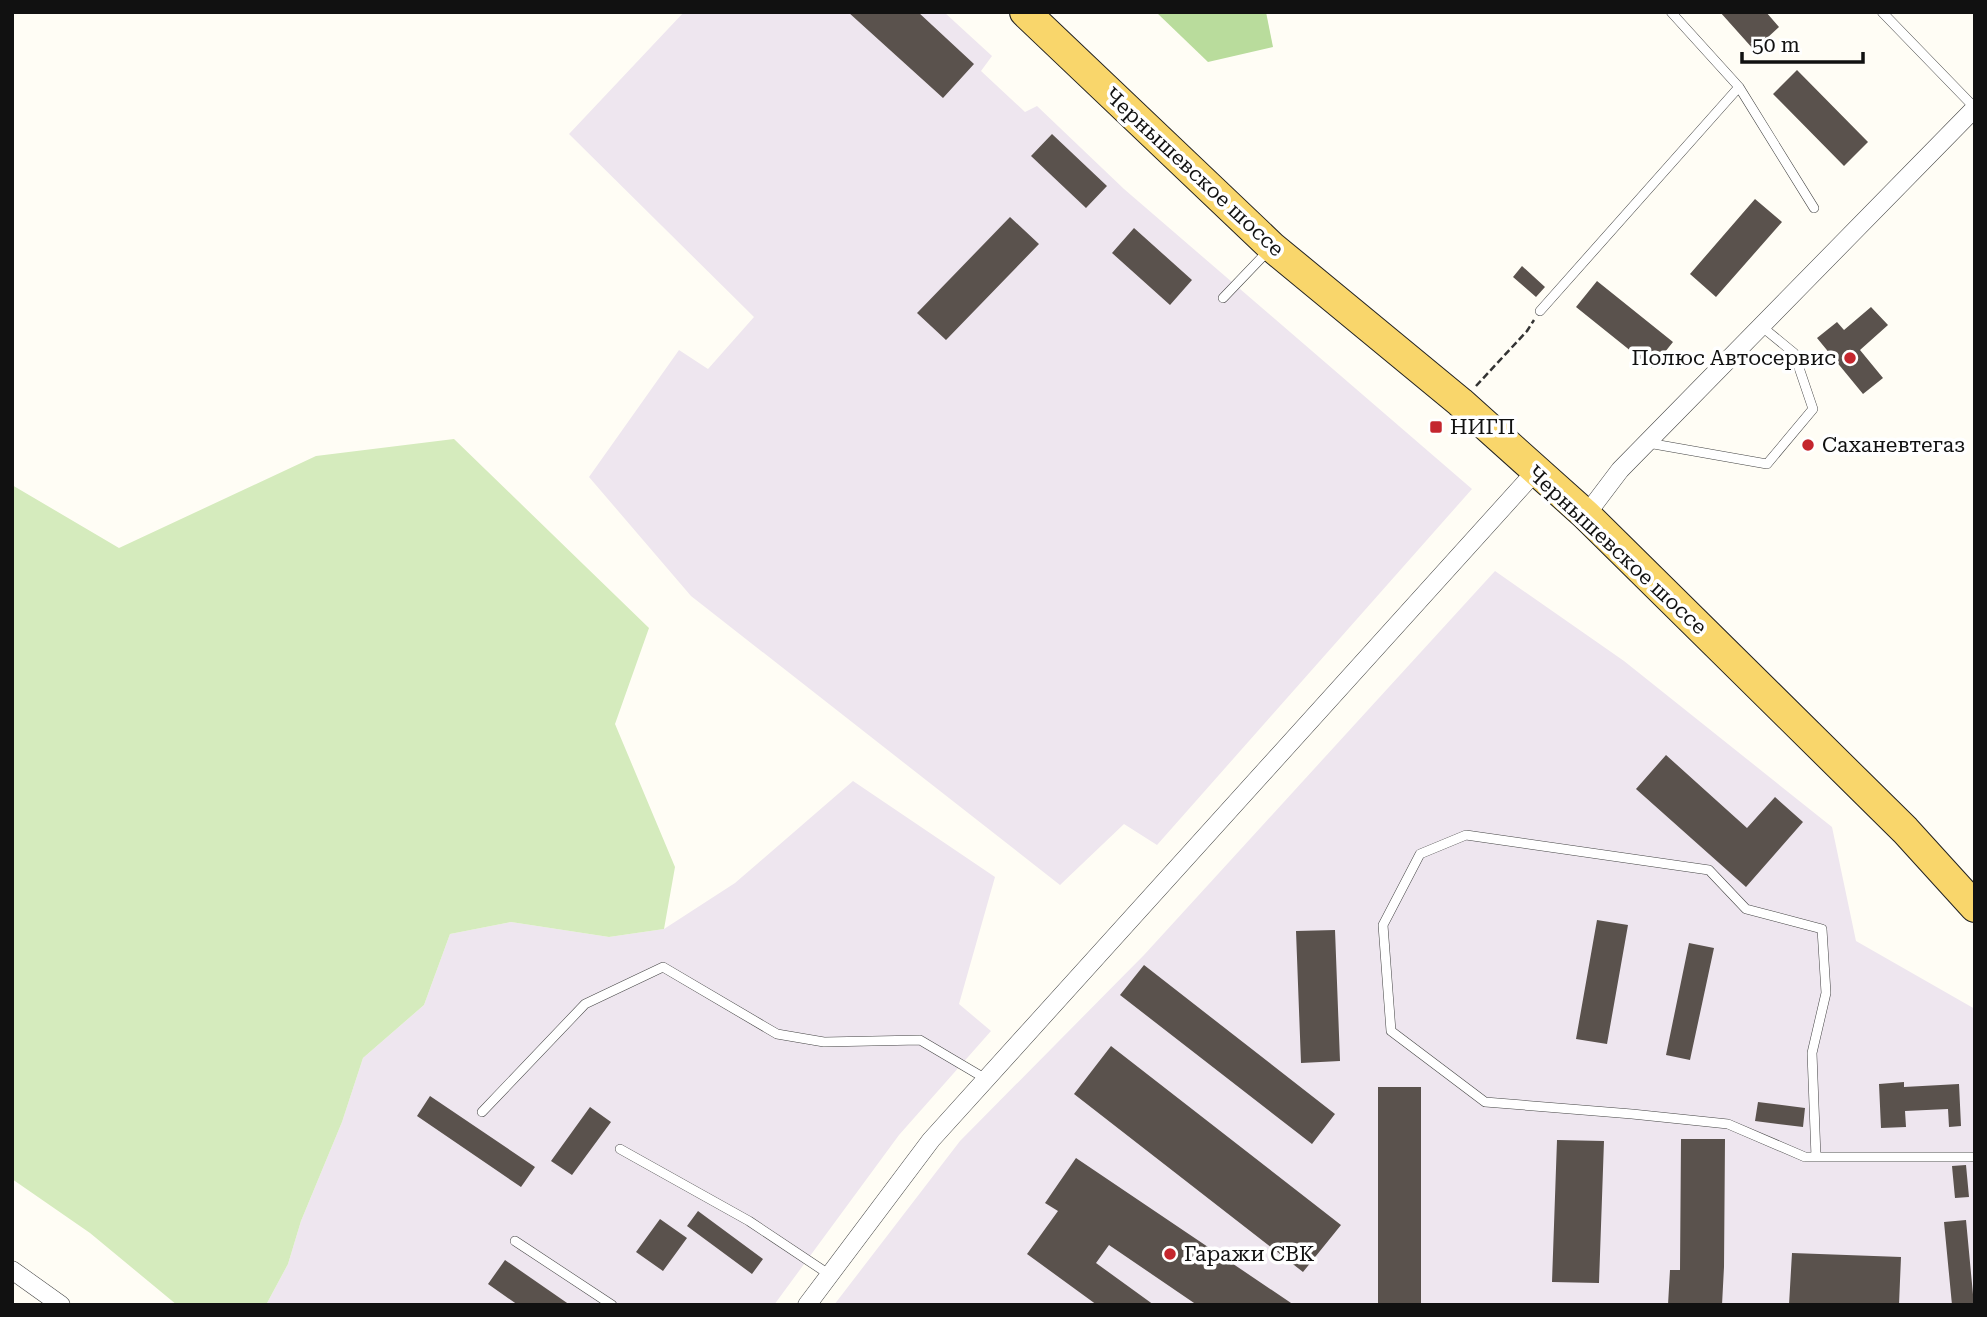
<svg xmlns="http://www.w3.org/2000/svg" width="1987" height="1317" font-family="'Roboto Serif',serif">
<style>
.industrial{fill:#eee6ef}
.green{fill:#d5ebbd}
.forest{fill:#b9dc9c}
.building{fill:#5a524d}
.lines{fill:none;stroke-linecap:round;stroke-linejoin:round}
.service-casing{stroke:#444;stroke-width:10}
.minor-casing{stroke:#444;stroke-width:19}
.primary-casing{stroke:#222;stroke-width:32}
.path{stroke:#333;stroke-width:2.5;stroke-dasharray:7 3.5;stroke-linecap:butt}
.service{stroke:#fff;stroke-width:9}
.minor{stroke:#fff;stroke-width:18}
.primary{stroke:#f9d66b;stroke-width:30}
.poi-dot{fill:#c4262e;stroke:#fff;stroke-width:2.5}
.labels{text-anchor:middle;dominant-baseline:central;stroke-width:7;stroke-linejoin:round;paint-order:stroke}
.street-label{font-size:21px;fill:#111;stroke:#fff}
.poi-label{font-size:21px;fill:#111;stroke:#fff;text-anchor:start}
</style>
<rect width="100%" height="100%" fill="#fffdf5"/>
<path class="industrial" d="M684 12H944L992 56 981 71 1025 112 1037 106 1124 189 1472 489 1157 845 1124 824 1060 885 691 596 589 477 679 350 708 369 754 317 569 134Z
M1495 571 1624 661 1832 827 1856 941 1975 1009V1305H834L960 1141 1144 955Z
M853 781 995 877 959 1004 991 1031 899 1135 774 1305H266L288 1264 301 1221 342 1122 363 1058 424 1005 450 934 511 922 609 937 664 929 735 883Z"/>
<path class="green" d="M454 439 649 628 615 724 675 867 664 929 609 937 511 922 450 934 424 1005 363 1058 342 1122 301 1221 288 1264 266 1305H177L90 1233 12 1179V485L119 548 316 456Z"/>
<path class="forest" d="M1156 12H1266L1273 47 1208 62Z"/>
<path class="building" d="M848 12H918L974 64 943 98Z
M1720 12H1766L1779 27 1754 50Z
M1797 70 1868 142 1844 166 1773 94Z
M1052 134 1107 186 1086 208 1031 156Z
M1755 199 1782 222 1716 297 1690 274Z
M1010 217 1039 244 946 340 917 313Z
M1134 228 1192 280 1170 305 1112 253Z
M1522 266 1545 287 1536 297 1513 277Z
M1597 281 1673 342 1652 368 1576 307Z
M1871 307 1888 325 1860 350 1883 378 1863 394 1817 338 1837 322 1844 330Z
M1666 755 1747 828 1775 797 1803 822 1746 887 1636 789Z
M1597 920 1628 925 1607 1044 1576 1039Z
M1335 930 1340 1061 1301 1063 1296 931Z
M1689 943 1714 948 1690 1060 1666 1055Z
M1144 965 1335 1114 1312 1144 1120 995Z
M1111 1046 1341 1225 1303 1272 1074 1094Z
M1904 1082V1087L1959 1084 1961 1126 1949 1127 1948 1109 1905 1111 1906 1127 1881 1128 1879 1084Z
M1378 1087H1421V1305H1378Z
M430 1096 535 1167 521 1187 417 1116Z
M1758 1102 1805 1108 1803 1127 1755 1121Z
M590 1107 611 1122 572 1175 551 1161Z
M1681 1139H1725L1724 1267 1722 1305H1668L1670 1270H1680Z
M1557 1140 1604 1141 1599 1283 1552 1282Z
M1076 1158 1294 1305H1197L1109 1245 1096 1263 1154 1305H1097L1027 1254 1058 1211 1045 1203Z
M1966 1165 1969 1197 1955 1198 1952 1166Z
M698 1211 763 1259 752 1274 687 1226Z
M660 1219 687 1238 663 1271 636 1252Z
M1966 1220 1974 1305H1952L1944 1222Z
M1792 1253 1901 1257 1899 1305H1789Z
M505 1260 570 1305H518L488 1284Z"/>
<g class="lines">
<g class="service-casing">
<path id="service" d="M1671 12 1739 87 1814 208
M1882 12 1975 108
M1223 298 1268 251
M1540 311 1739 87
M1648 443 1767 464 1813 409 1794 353 1761 326
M482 1112 585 1004 663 967 777 1034 824 1042 920 1040 986 1079
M620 1149 749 1221 830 1275
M1816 1157 1812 1053 1826 993 1822 929 1746 909 1709 870 1466 835 1420 854 1383 925 1391 1031 1485 1102 1632 1114 1728 1124 1805 1157H1975
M515 1241 612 1305"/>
</g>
<g class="minor-casing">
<path id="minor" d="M1586 515 1620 470 1975 108
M12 1270 61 1305
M807 1305 931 1140 1535 472"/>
</g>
<g class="primary-casing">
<path id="primary" d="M1025 12 1272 247 1460 402 1586 515 1905 830 1975 907"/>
</g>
<path class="path" d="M1476 386 1527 331 1534 320"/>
<use href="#service" class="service"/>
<use href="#minor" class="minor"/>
<use href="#primary" class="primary"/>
</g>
<g class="poi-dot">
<circle cx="1850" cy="358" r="7"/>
<rect x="1429" y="420" width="14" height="14" rx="3.5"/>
<circle cx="1808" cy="445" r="7"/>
<circle cx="1170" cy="1254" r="7"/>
</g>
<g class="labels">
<g class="street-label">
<text transform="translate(1194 172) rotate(43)">Чернышевское шоссе</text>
<text transform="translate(1617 550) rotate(43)">Чернышевское шоссе</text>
</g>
<g class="poi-label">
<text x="1836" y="358" text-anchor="end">Полюс Автосервис</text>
<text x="1450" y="427">НИГП</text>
<text x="1822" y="445">Саханевтегаз</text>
<text x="1184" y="1254">Гаражи СВК</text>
</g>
</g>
<rect width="1987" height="1317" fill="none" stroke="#111111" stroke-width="28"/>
<path d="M1742 52v10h121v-10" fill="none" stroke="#111111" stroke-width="3.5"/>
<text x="1752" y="52" font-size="21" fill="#111111" stroke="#ffffff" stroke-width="5" paint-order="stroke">50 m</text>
</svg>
